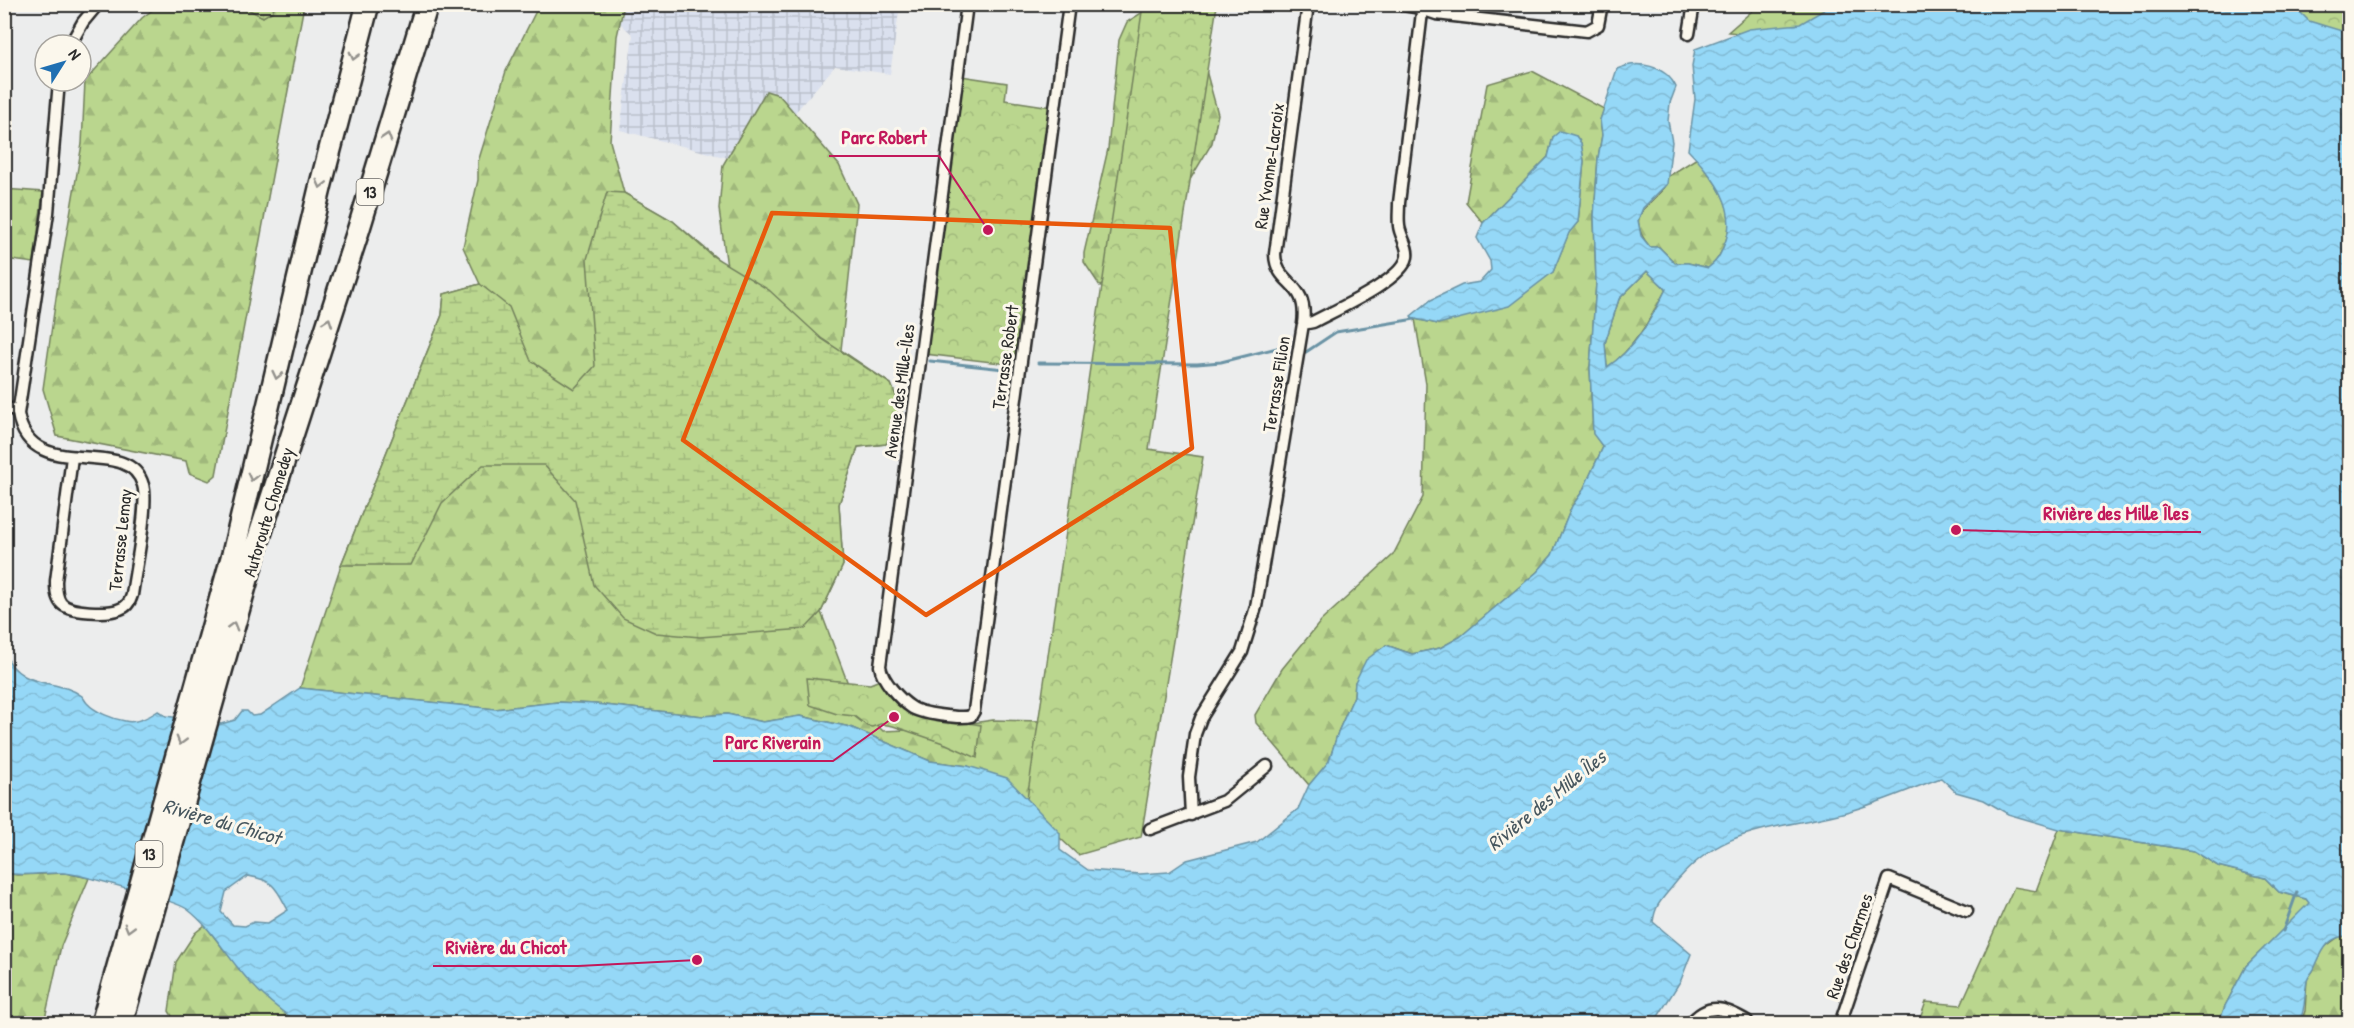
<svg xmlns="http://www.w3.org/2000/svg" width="2354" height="1028" font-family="'Patrick Hand',sans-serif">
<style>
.industrial{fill:url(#industrial-grid)}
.forest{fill:url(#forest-firs);stroke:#72805c;stroke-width:1.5}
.wetland{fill:url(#wetland-marsh);stroke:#72805c;stroke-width:1.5}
.park{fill:url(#park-crowns);stroke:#72805c;stroke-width:1.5}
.water{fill:url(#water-waves);stroke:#6b93a5;stroke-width:1.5;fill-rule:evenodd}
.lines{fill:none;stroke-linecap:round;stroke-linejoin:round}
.stream{stroke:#6b93a5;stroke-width:3}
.minor-casing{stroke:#2b2b2b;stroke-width:15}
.motorway-casing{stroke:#2b2b2b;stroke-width:26}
.minor{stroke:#fbf7ec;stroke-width:10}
.motorway{stroke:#fbf7ec;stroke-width:21}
.oneway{stroke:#93918c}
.marked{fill:none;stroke:#e8590c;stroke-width:4.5;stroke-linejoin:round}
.labels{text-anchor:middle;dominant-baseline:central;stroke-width:6;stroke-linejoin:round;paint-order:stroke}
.shield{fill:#fbf7ec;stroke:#696865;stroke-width:1.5}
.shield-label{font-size:16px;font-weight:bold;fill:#2b2b2b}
.street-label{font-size:18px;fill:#2b2b2b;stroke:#fbf7ec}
.water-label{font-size:20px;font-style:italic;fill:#46565e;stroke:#fbf7ec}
.leader{fill:none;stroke:#c2185b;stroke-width:2}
.callout-dot{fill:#c2185b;stroke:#fbf7ec;stroke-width:2}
.callout-label{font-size:20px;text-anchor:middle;font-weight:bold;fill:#c2185b;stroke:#fbf7ec;stroke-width:6;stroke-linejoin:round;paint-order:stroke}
</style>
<defs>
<pattern id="industrial-grid" width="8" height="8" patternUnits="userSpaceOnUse" patternTransform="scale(1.5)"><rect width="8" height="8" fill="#dae0ee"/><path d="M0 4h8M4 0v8" fill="none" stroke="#bbc0cc"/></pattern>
<pattern id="forest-firs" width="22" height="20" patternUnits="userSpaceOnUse" patternTransform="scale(1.5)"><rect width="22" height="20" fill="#bad68e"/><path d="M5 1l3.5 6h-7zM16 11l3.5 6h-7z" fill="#a0b87b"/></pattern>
<pattern id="wetland-marsh" width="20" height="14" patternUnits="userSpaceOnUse" patternTransform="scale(1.5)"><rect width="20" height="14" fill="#bad68e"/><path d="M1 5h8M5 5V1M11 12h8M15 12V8" fill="none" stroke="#a0b87b"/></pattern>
<pattern id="park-crowns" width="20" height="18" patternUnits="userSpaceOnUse" patternTransform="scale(1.5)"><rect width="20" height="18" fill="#bad68e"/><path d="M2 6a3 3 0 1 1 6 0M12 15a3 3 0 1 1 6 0" fill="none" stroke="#a0b87b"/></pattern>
<pattern id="water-waves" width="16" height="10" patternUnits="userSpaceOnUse" patternTransform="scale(1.5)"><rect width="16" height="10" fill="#95d8f7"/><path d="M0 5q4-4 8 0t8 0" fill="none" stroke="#81bad4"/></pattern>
</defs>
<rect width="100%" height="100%" fill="#eceded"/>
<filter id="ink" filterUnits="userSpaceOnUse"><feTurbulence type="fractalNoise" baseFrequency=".0167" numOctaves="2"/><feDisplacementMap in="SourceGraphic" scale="12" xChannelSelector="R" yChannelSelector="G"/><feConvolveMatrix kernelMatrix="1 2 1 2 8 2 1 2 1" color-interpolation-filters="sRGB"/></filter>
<g filter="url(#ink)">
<path class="industrial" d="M600 5H900L890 74 835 66 751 164 620 130 633 35Z"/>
<path class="forest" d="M159 5H240L263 17 272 11 274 5H304L216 475 209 481 189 473 186 461 57 436 43 389 57 291 82 144 85 81 142 18Z
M539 5H624L617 36 610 141 624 193 673 221 727 267 719 209 723 165 766 91 779 95 839 165 857 204 841 350 891 384 902 411 886 444 858 447 839 504 843 565 821 612 856 705 883 731 930 729 993 720 1041 721 1060 833 968 766 930 761 850 727 801 716 763 722 727 714 703 716 595 704 558 702 495 709 300 688 341 565 442 315 444 294 480 284 463 247 478 180V162L506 71Z
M1154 5H1188L1218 114 1212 143 1142 260 1124 276 1100 286 1084 262V253L1108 149 1119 40 1127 22Z
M1532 71 1604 109 1600 120 1602 135 1598 158 1594 216 1596 283 1590 368 1593 433 1603 447 1582 492 1572 506 1552 555 1537 572 1460 637 1440 648 1412 654 1386 645 1355 682 1354 696 1338 732 1329 762 1309 785 1256 723 1255 715 1282 669 1321 621 1393 555 1423 497 1426 384 1415 319 1438 324 1553 272 1569 232 1578 222 1584 161 1581 143 1576 136 1553 137 1548 157 1483 223 1466 202 1487 84Z
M1697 158C1718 186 1739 210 1724 246 1719 256 1717 262 1708 268L1688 263H1675L1659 247H1650C1617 207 1665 205 1667 177Z
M4 189 43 192 34 263 5 259Z
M1647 271 1666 289C1651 318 1634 349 1607 368L1605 343 1619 299Z
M2059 829 2194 851 2218 866 2265 878 2279 892 2306 899 2310 903 2246 966 2225 1006 2219 1023 1918 1024 1926 1002 1961 1005 2014 887 2036 891Z
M4 873 17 875 65 873 89 878 61 946 44 1023H5Z
M205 925C233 962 260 998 299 1023H176L169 1011 176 962 195 933Z
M2340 936H2349V1023L2300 1024 2305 1011 2307 979 2313 971 2322 949Z"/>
<path class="wetland" d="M240 5H274L273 11 263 17Z
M607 192 624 193 673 221 711 255 769 290 822 339 891 384 902 411 886 444 858 447 839 504 843 565 821 612 805 629 700 637 656 633 623 618 594 585 575 500 544 465H483L442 503 411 565H341L442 315 444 294 480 284 509 307 531 361 574 389 595 366 587 259Z"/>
<path class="park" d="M1143 5H1217L1149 449 1203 457 1141 837 1078 855 1026 806Z
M1759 5H1967L1792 38 1728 32Z
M2276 5H2349V37L2336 47Z
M961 76 1007 83 1005 100 1051 107 1017 365 925 354Z
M807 678 870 684 880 680 906 708 956 721 981 725 977 758 946 744 893 726 881 724 872 727 867 726 854 716 837 714 810 705Z"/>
<path class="water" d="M1834 4H2124L2150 10 2155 4H2292L2309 21 2345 32 2349 29 2350 936C2327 935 2322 952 2314 969 2312 973 2308 977 2307 981 2304 996 2306 1009 2299 1023H2219L2225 1006 2246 966 2309 903 2306 899 2279 892 2265 878 2218 866 2194 851 2059 829 2008 814 1984 800 1956 792 1941 778C1907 790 1873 806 1838 814 1769 831 1720 826 1672 887 1661 900 1655 906 1653 922L1691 954 1681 980 1654 1023H299C277 1009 255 990 238 968 222 948 208 925 187 909 176 901 80 874 64 873 44 872 25 877 5 873L4 652C21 692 57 677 82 696 84 698 85 701 87 703 95 712 113 719 125 721 137 724 149 717 158 711L166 716 221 724 235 720 242 711H247L252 716 260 715 300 688 495 709 558 702 595 704 703 716 727 714 763 722 800 716 850 727 930 761 968 766 1007 778 1060 833V850L1088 870 1140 874 1169 872 1187 860 1257 842 1298 809 1309 785 1329 761 1338 732 1354 696 1355 682 1366 660 1386 645 1412 654 1440 648 1460 637 1537 572 1552 555 1572 506 1582 492 1603 447 1593 434 1590 368 1596 283 1594 216 1598 158 1602 135 1600 120 1617 69C1638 59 1666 66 1676 87L1670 103 1668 121 1672 142 1667 184 1643 208 1638 220 1641 236 1650 247H1659L1675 263H1688L1708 268C1717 261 1720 256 1724 245 1740 209 1713 176 1688 150L1695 99 1692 66 1695 49 1749 29 1800 24ZM1647 271 1666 289C1652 318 1635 349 1607 367L1605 343 1619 299ZM248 876C274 880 276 888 288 910L268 923 254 922 245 926 233 925 221 912 226 892Z
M1560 131 1576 136 1581 143 1584 161 1578 222 1569 233 1553 272 1509 306 1438 324 1415 319 1411 316 1431 300 1462 285 1480 282 1491 270 1490 261 1477 238 1483 223 1548 157 1553 137Z"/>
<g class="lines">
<path class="stream" d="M1306 352 1336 332 1415 319
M930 361 1004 369
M1038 363 1197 364 1221 362 1285 346
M2283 931 2297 892"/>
<g class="minor-casing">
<path id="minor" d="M967 4 880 666C882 680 899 699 911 707 920 714 961 719 971 716L974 711 1069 4
M1397 4 1415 7 1436 14 1587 31 1598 25 1602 4
M1689 34 1694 4
M70 45 83 22 98 4
M59 81 48 213 18 414C31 487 128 432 143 485 149 504 135 572 132 595 130 602 127 607 120 609 109 614 69 613 61 603 56 597 56 588 56 581L72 457
M1303 324 1313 322C1335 310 1402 281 1407 257 1409 247 1400 236 1399 226 1398 219 1399 211 1399 203L1423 4
M4 408 18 410
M1191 815 1189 777 1195 734 1201 718 1242 652 1256 607 1303 324C1309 280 1276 287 1275 254L1308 4
M1150 829 1224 801 1267 766
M1690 1024C1708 1001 1725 1008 1747 1021L1748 1024
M1840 1024 1889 879 1967 911"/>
</g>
<g class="motorway-casing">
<path id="motorway" d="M102 1024 233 554 321 184 368 4
M121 1024 257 544 359 228 427 4"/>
</g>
<use href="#minor" class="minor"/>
<use href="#motorway" class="motorway"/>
</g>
<defs><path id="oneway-chevron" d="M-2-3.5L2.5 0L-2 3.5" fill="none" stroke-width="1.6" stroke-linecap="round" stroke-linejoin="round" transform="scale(1.5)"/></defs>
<g class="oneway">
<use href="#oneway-chevron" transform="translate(354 56) rotate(105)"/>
<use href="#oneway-chevron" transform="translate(387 137) rotate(-73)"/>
<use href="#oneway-chevron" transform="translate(321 184) rotate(104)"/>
<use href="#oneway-chevron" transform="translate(328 322) rotate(-71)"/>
<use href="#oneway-chevron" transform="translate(277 375) rotate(103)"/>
<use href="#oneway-chevron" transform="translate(252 477) rotate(104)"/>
<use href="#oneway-chevron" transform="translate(233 626) rotate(-74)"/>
<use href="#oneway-chevron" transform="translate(181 741) rotate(106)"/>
<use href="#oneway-chevron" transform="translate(129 928) rotate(106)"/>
</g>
</g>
<path class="marked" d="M772 213 1170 228 1192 448 926 615 683 440Z"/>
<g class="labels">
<g class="shield">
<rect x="356.5" y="179" width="27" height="26" rx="4.5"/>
<rect x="135.5" y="841" width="27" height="26" rx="4.5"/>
</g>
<g class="shield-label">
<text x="370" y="192">13</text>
<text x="149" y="854">13</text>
</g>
<g class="street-label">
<text transform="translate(1269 166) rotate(-82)">Rue Yvonne-Lacroix</text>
<text transform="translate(1005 357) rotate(-82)">Terrasse Robert</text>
<text transform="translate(1276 384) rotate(-81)">Terrasse Filion</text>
<text transform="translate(899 391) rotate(-82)">Avenue des Mille-Îles</text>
<text transform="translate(268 512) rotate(-73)">Autoroute Chomedey</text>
<text transform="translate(120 540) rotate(-84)">Terrasse Lemay</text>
<text transform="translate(1849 946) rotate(-71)">Rue des Charmes</text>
</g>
<g class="water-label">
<text transform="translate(1546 800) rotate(-39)">Rivière des Mille Îles</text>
<text transform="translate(222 821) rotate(16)">Rivière du Chicot</text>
</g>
</g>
<path class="leader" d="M988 230L939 156H829M1956 530L2031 532H2201M894 717L833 761H713M697 960L578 966H433"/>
<g class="callout-dot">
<circle cx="988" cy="230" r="6"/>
<circle cx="1956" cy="530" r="6"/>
<circle cx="894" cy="717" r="6"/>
<circle cx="697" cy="960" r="6"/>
</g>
<g class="callout-label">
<text x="884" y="144">Parc Robert</text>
<text x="2116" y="520">Rivière des Mille Îles</text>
<text x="773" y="749">Parc Riverain</text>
<text x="506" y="954">Rivière du Chicot</text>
</g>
<rect width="2354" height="1028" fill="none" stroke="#fbf7ec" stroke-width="24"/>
<rect x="12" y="12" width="2330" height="1004" fill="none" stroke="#2b2b2b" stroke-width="2" filter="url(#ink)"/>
<g transform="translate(63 63) rotate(53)"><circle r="28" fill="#fbf7ec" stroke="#a8a59f" stroke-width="1.5"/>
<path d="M0-4.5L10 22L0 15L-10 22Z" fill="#1f6fb2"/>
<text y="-9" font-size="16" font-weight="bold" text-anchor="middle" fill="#2b2b2b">N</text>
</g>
</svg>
